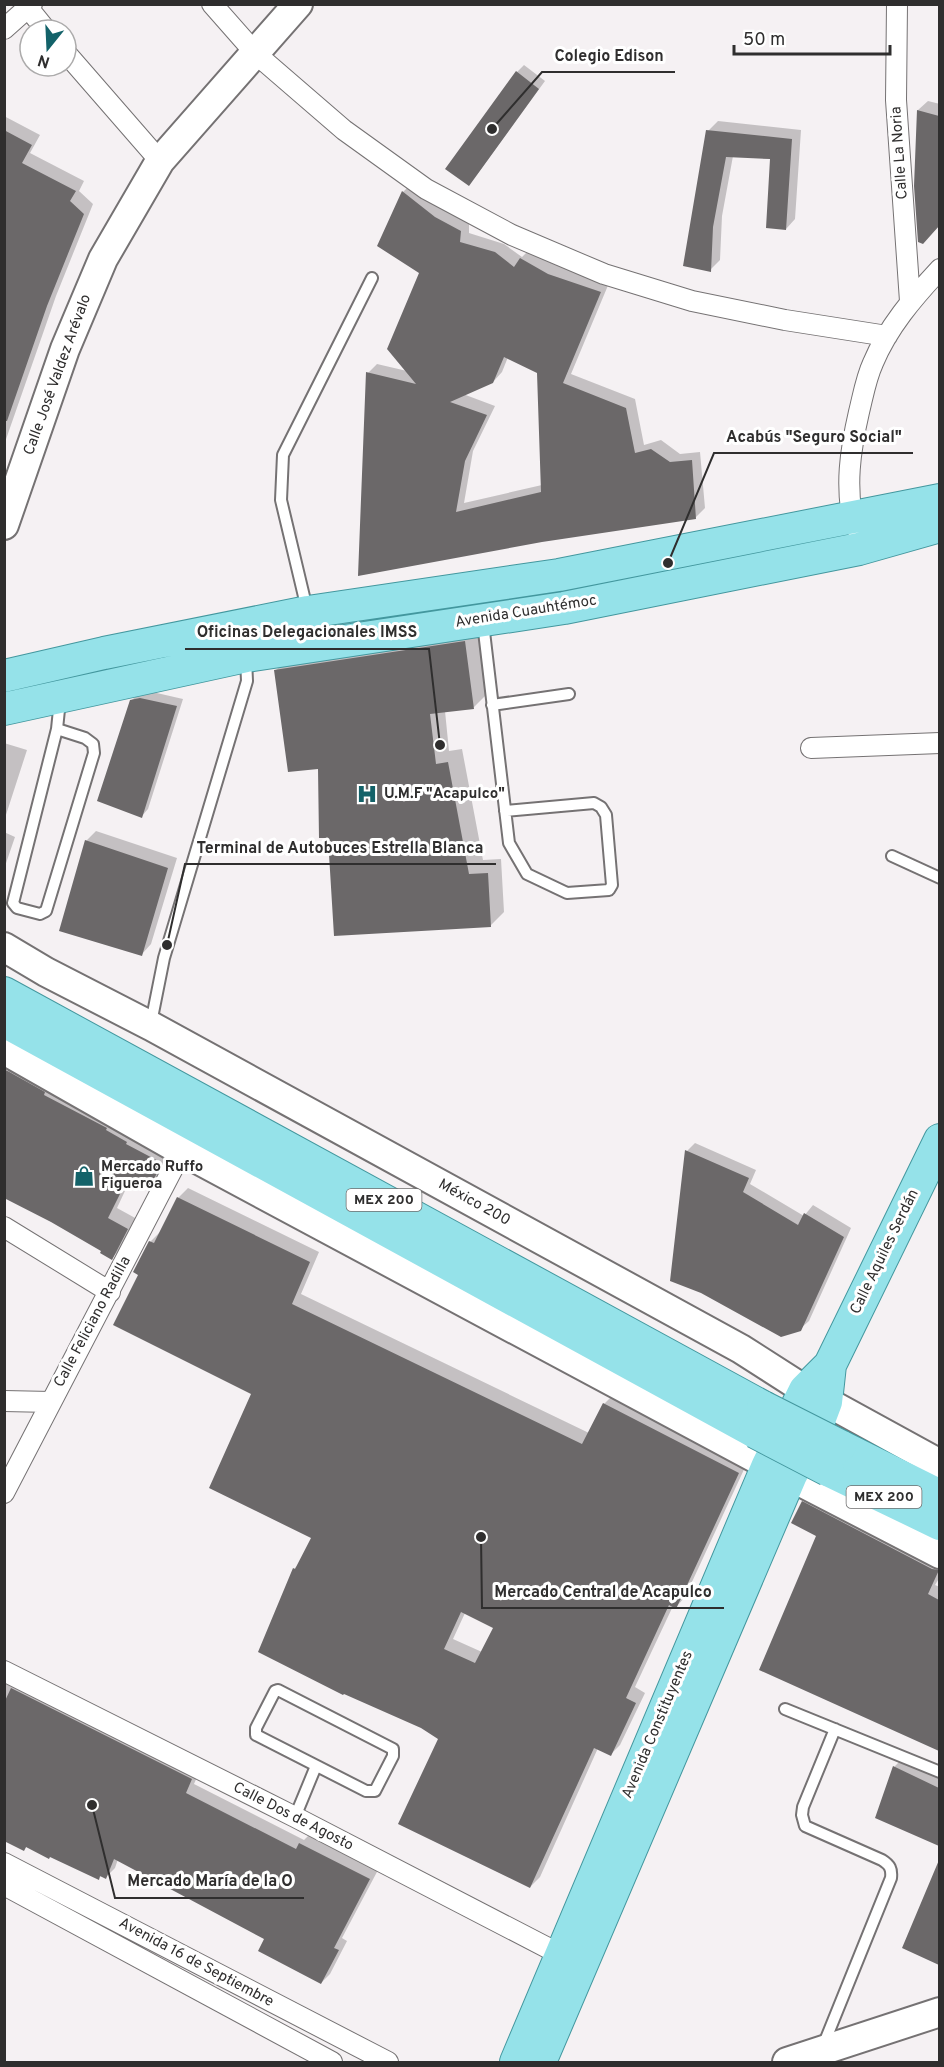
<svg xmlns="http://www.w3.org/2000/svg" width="944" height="2067" font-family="Overpass,sans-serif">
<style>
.shadow{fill:#0003;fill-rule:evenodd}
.building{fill:#6b6869;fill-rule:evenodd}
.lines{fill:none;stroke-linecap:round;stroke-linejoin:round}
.lane-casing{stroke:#757273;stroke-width:14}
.street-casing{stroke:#757273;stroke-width:22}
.secondary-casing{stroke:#757273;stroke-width:32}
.primary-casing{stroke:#43979e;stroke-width:34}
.lane{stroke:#fff;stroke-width:10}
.street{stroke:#fff;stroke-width:20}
.secondary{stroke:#fff;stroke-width:28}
.primary{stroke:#95e2e9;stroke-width:32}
.primary-bridge-casing{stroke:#43979e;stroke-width:34;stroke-linecap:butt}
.primary-bridge{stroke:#95e2e9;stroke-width:32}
.labels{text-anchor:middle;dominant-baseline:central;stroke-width:6;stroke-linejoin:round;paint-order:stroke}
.shield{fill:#fff;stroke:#6d6d6d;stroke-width:1.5}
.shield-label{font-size:14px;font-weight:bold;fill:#2f2e2e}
.street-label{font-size:15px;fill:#2f2e2e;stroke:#fff}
.poi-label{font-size:15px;font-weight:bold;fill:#2f2e2e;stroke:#fff;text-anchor:start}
.leader{fill:none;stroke:#2f2e2e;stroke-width:2}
.callout-dot{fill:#2f2e2e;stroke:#fff;stroke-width:2}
.callout-label{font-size:16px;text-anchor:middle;font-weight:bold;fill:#2f2e2e;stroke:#fff;stroke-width:6;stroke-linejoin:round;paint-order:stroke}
</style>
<rect width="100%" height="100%" fill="#f5f1f3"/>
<path class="shadow" d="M524 65 545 81 476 176 517 72Z
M928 101 940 104V225L933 232 916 186 918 110Z
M4 116 40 135 30 153 84 181 79 191 93 204 56 296 4 445Z
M718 121 801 130 795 219 786 229 772 158 733 156 722 216 720 260 710 270 708 131Z
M412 183 469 222V233L504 244 522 257 530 249 558 265 609 283 571 374 635 399 644 445 661 440 680 454 700 452 705 508 695 518 542 541 360 575 368 373 377 364 407 371 421 272 403 192ZM508 357 539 372 542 485 464 503 473 451 495 406 463 394 493 382 502 372Z
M479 628 488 693 474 707 445 711 449 751 462 749 483 860 501 859 504 912 490 926 330 836 320 767 276 670 290 656Z
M148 691 183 699 148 809 141 817 131 701 139 693Z
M4 743 27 750 4 821Z
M96 831 177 858 151 944 142 954 86 841Z
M4 832 15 837 4 869Z
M17 1062 171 1153 159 1175 150 1185 137 1178H131L117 1208 137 1219 121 1248 112 1258 8 1071Z
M695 1143 756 1170 750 1184 804 1216 813 1205 851 1228 809 1321 800 1329 702 1291 687 1151Z
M188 1188 319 1252 301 1294 589 1433 604 1404 614 1394 747 1463 685 1597 676 1607 673 1606 635 1687 645 1693 620 1745 611 1754 598 1748 540 1877 530 1887 440 1738 294 1569 300 1563 313 1537 253 1394 140 1274 150 1242 160 1232 178 1198ZM465 1613 495 1628 482 1652 453 1639Z
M812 1493 940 1559V1577L935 1585 940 1587V1749L761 1669 818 1535 803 1502Z
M4 1669 200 1770 194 1784 304 1840 309 1835 378 1870 342 1938 347 1941 330 1974 321 1983 266 1939 118 1859 115 1868 106 1877 102 1875 99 1878 27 1846 24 1850 4 1839Z
M904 1757 940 1774V1844L877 1817 895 1766Z
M940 1863V1963L904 1947Z"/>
<path class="building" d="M516 71 539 89 469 186 445 169Z
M917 110 939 116V226L923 244 918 242 914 186Z
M4 130 32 145 22 163 76 191 70 201 84 214 47 306 7 421H4Z
M706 130 792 139 786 230 766 228 770 159 726 157 713 227 711 272 683 266Z
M402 191 435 217 461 231 460 242 495 252 514 267 520 258 548 274 601 292 563 383 626 408 635 453 651 449 670 462 692 460 696 519 542 542 358 576 366 372 416 384 387 349 419 273 377 246ZM504 357 537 373 541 492 456 512 465 461 487 415 450 402 493 383Z
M465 641 474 709 430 714 436 764 448 762 469 874 488 873 491 927 334 936 328 838H319L318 769 288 772 274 670Z
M140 698 177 706 142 818 97 801 130 700Z
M85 840 168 868 142 956 59 931Z
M4 1069 45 1092 44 1095 107 1128 106 1130 127 1142 126 1144 162 1163 150 1187 137 1180 136 1182 128 1178 108 1218 128 1229 112 1260 100 1253 101 1251 51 1222 4 1198Z
M685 1150 749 1178 743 1192 798 1225 804 1213 844 1237 801 1331 781 1337 701 1293 670 1281Z
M177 1197 310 1262 292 1304 582 1444 603 1403 739 1473 676 1609 669 1605 626 1698 636 1703 611 1756 594 1748 530 1888 398 1824 438 1739 421 1728 344 1694 343 1695 258 1652 293 1568 295 1569 311 1538 209 1488 251 1394 113 1325 138 1275 133 1272 149 1241 154 1243ZM461 1612 493 1628 475 1663 444 1649Z
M802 1501 932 1569 939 1570 928 1594 939 1600V1751L759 1670 816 1536 791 1523Z
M11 1688 192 1779 186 1793 296 1849 299 1843 370 1879 334 1948 339 1950 321 1984 258 1951 264 1939 114 1859 106 1879 100 1876 99 1880 50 1857 49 1859 26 1847 24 1851 4 1841V1703Z
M893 1766 939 1788V1846L875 1818Z
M939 1860V1965L902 1948Z"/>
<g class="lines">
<g class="lane-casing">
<path id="lane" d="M307 609 281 500 283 455 372 278
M483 623 509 843 527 874 567 893 609 890 612 885 606 815 601 807 594 803 505 811
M492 705 569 694
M57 729 85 738 93 744 94 753 46 911 40 914 17 908 13 903 57 729 60 700
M892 856 940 878
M151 1023 164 958 247 681 246 659
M278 1690 393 1749V1756L375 1791H366L256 1735V1728L275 1691Z
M785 1709 940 1772
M295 1817 316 1766
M823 2046 891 1878C892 1869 890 1865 882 1860L805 1826 802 1815 803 1807 835 1729"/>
</g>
<g class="street-casing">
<path id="street" d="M25 4 46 30
M212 4 256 54 344 130 426 189 512 235 604 274 692 301 785 320 887 336
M897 4 896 100 910 301
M4 29 32 4
M66 53 160 161
M854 526C845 487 850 451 859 412 863 396 866 378 873 363 888 327 913 298 940 269
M811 748 940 743
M4 1227 110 1292
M4 1401 51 1402
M4 1493 182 1151
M4 1671 295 1817 571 1960
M4 1863 388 2062
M4 1885 332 2062"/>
</g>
<g class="secondary-casing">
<path id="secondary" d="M4 525 65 349 103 259 160 161 298 4
M4 947 46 972 151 1026 741 1349 805 1390 940 1464
M4 1050 182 1151 768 1465 940 1554
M787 2062 940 2012"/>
</g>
<g class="primary-casing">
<path id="primary" d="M4 676 104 653 308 612 559 575 940 500
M4 709 246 656 564 608 859 549 940 526
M4 993 763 1407
M4 1021 755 1432
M840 1446 940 1496
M828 1470 940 1524
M516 2062 768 1465 805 1390 830 1365 940 1140
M540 2062 791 1475 817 1426 826 1402 830 1365"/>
</g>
<use href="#lane" class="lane"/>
<use href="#street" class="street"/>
<use href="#secondary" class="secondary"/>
<use href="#primary" class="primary"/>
<g class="primary-bridge-casing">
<path id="primary-bridge" d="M763 1407 840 1446
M755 1432 828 1470"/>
</g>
<use href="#primary-bridge" class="primary-bridge"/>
</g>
<defs>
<g id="hospital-bare" transform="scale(1.62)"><path d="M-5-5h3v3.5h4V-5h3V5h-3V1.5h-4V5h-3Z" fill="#136269" stroke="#fff" stroke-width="2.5" paint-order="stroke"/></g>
<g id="shop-bare" transform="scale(1.62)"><path d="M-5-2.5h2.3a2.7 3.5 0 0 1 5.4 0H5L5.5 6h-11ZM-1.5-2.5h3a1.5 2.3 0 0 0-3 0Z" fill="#136269" stroke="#fff" stroke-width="2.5" paint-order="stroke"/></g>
</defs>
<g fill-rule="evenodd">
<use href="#hospital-bare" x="367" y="794"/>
<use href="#shop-bare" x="84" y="1176"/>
</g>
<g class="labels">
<g class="shield">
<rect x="346.5" y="1189" width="75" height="22" rx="4.5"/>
<rect x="846.5" y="1486" width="75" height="22" rx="4.5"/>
</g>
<g class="shield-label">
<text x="384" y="1200">MEX 200</text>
<text x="884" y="1497">MEX 200</text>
</g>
<g class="street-label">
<text transform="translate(900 153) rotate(-94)">Calle La Noria</text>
<text transform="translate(58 375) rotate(-70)">Calle José Valdez Arévalo</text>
<text transform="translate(526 612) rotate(-9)">Avenida Cuauhtémoc</text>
<text transform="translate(474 1203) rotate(29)">México 200</text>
<text transform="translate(885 1252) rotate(-64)">Calle Aquiles Serdán</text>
<text transform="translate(93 1322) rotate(-62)">Calle Feliciano Radilla</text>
<text transform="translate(658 1725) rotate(-67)">Avenida Constituyentes</text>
<text transform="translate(293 1817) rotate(27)">Calle Dos de Agosto</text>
<text transform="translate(196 1963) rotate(28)">Avenida 16 de Septiembre</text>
</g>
<g class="poi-label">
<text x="384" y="794">U.M.F "Acapulco"</text>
<text x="101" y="1167">Mercado Ruffo<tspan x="101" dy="17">Figueroa</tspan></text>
</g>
</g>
<path class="leader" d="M492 129L542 72H675M668 563L714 453H913M440 745L429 649H185M167 945L185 864H496M481 1537L482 1608H724M92 1805L115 1898H304"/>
<g class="callout-dot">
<circle cx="492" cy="129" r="6"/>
<circle cx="668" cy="563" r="6"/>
<circle cx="440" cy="745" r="6"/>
<circle cx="167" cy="945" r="6"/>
<circle cx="481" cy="1537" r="6"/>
<circle cx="92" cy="1805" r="6"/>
</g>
<g class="callout-label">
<text x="609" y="61">Colegio Edison</text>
<text x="814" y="442">Acabús "Seguro Social"</text>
<text x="307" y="637">Oficinas Delegacionales IMSS</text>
<text x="340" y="853">Terminal de Autobuces Estrella Blanca</text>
<text x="603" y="1597">Mercado Central de Acapulco</text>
<text x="210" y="1886">Mercado María de la O</text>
</g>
<rect width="944" height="2067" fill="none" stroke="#2f2e2e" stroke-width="12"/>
<g transform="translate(48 48) rotate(198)"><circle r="28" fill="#ffffff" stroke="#acabab" stroke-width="1.5"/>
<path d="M0-4.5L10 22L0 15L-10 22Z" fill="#136269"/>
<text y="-9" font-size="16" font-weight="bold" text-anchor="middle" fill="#2f2e2e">N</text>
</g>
<path d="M734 45v9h156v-9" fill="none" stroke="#2f2e2e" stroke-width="3"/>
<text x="743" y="45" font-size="18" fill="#2f2e2e" stroke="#ffffff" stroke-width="4.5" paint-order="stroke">50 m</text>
</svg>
